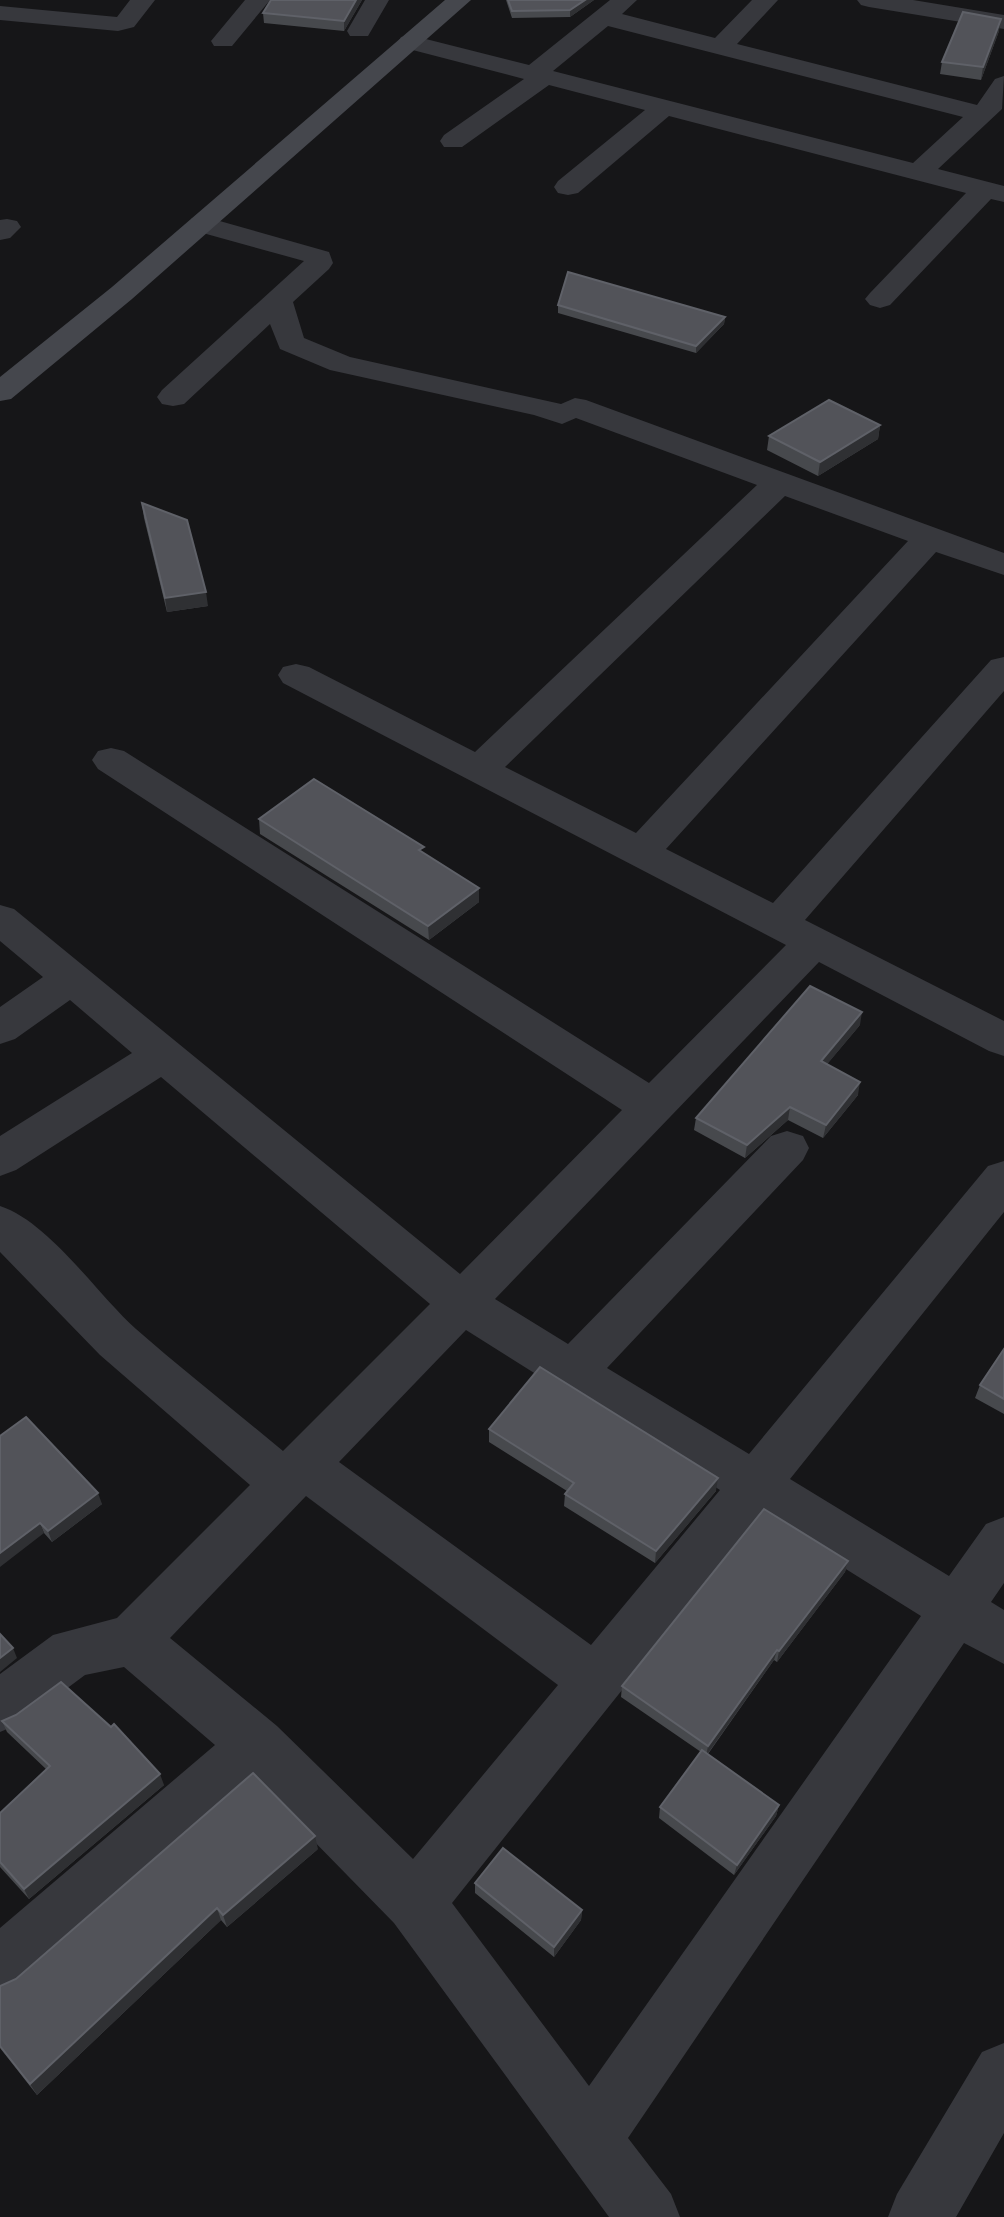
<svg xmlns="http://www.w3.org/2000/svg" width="1004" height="2217" font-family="'Roboto Condensed',sans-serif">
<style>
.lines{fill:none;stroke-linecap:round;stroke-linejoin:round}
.street{fill:#37383d;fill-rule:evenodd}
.secondary{fill:#45474d;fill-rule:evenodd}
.wall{fill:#47494d}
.shaded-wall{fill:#2f3033}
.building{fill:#525359;stroke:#5f6168;stroke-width:2}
</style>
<rect width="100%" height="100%" fill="#161618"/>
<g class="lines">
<path class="street" d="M130 0H155L134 27 118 31 0 20V6L117 17Z
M245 0H270L232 46H214L211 41Z
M365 0H389L368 36H350L347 31Z
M610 0H637L622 14 715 38 752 0H778L737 44 977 105 995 79 1004 76 1002 109 938 169 1004 186V202L991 199 890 305 880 308 870 305 865 299 870 293 966 193 669 116 578 193 568 195 558 193 554 187 558 181 645 110 549 85 462 147H444L440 141 444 135 524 79 401 47 398 42 401 37 410 35 529 65ZM608 26 963 117 913 163 553 71Z
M857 0H913L1004 15V29L869 7 861 5Z
M202 216 329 252 333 263 329 269 293 302 304 338 350 357 561 404 575 398 586 400 1004 553V575L936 552 666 849 773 903 991 660 1004 657V691L805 920 1004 1021V1056L989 1051 819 962 495 1299 568 1344 771 1136 787 1131 803 1136 809 1148 803 1160 607 1368 749 1454 988 1166 1004 1161V1212L790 1479 949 1576 986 1524 1004 1517V1583L991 1602 1004 1610V1664L964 1643 628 2138 671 2194 680 2217H609L394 1923 256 1782 21 1988 0 1997V1928L215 1745 124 1667 85 1675 19 1724 0 1732V1674L53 1635 117 1618 250 1485 100 1355 0 1252V1206C49 1222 97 1294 136 1329 184 1371 234 1410 283 1451L430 1304 161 1077 16 1170 0 1176V1136L132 1053 70 1000 15 1039 0 1044V1007L43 977 0 941V905L14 909 460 1274 622 1110 98 769 92 760 98 751 111 748 124 751 649 1083 786 945 283 683 278 675 283 667 296 664 309 667 475 752 757 485 576 418 562 424 534 415 330 370 280 349 270 324 184 404 173 406 162 404 157 397 162 390 304 261 192 230 188 224 192 218ZM785 496 908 541 636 833 505 767ZM466 1330 720 1490 591 1645 339 1462ZM306 1496 558 1685 413 1859 277 1726 170 1638ZM761 1516 921 1616 589 2086 452 1903Z
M7 219 17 221 21 227 10 238 0 240V220Z
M1004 2043V2133L956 2217H888L897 2194 982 2052Z"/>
<path class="secondary" d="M445 0H471L132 299 11 399 0 401V377L112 287Z"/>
</g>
<path class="wall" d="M362 0 344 31 264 23 263 13Z
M506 0H594L570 17 512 18Z
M999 31 981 80 940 74 942 62Z
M558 305 725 317 724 324 696 353 558 313Z
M880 425 878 439 818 476 767 450 769 436Z
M142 503 208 606 167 612 144 518Z
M259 819 424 853 479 888V902L429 940 260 834Z
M860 1025 827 1064 858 1095 823 1138 788 1120 745 1158 694 1130 696 1118Z
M1004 1349V1414L975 1398 980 1385Z
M489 1429 716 1491 655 1563 564 1506 565 1494 567 1491 489 1442Z
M0 1436 102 1504 52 1542 44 1533Z
M848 1561 845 1572 777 1662 774 1660 708 1754 779 1805 776 1816 734 1875 659 1818 660 1807 701 1752 621 1697 622 1686Z
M2 1721 164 1785 29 1899 0 1867V1813L47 1770 7 1732Z
M318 1849 227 1927 221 1920 37 2095 0 2048V1986Z
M475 1883 582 1910 581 1920 554 1957 475 1893Z"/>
<path class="shaded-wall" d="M356 0H362L344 31V21Z
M585 0H594L570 17V10Z
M1001 19 999 31 981 80 983 67Z
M725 317 724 324 696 353V346Z
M880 425 878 439 818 476 820 462Z
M206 592 208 606 167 612 165 598Z
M479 888V902L429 940 428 926Z
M862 1012 860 1025 819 1074 821 1061Z
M860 1082 858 1095 823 1138 826 1125Z
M790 1107 788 1120 745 1158 747 1145Z
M718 1478 716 1491 655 1563 656 1551Z
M98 1493 102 1504 52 1542 48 1531Z
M40 1523 44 1533 0 1567V1553Z
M848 1561 845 1572 777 1662 779 1651Z
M13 1648 17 1658 0 1672V1658Z
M777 1650 774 1660 706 1756 708 1746Z
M160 1774 164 1785 29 1899 24 1889Z
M779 1805 776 1816 734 1875 737 1865Z
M315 1836 318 1849 227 1927 223 1915Z
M217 1908 221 1920 37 2095 30 2084Z
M582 1910 581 1920 554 1957V1947Z"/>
<path class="building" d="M271 0H356L344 21 263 13Z
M508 0H585L570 10 512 11Z
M963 12 1001 19 983 67 942 62Z
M568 272 725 317 696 346 558 305Z
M829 400 880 425 820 462 769 436Z
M142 503 187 520 206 592 165 598Z
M314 779 424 847 419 850 479 888 428 926 259 819Z
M810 986 862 1012 821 1061 860 1082 826 1125 790 1107 747 1145 696 1118Z
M1004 1349V1399L980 1385Z
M540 1367 718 1478 656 1551 565 1494 574 1483 489 1429Z
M26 1417 98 1493 48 1531 40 1523 0 1553V1436Z
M764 1509 848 1561 779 1651 777 1650 708 1746 622 1686Z
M0 1634 13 1648 0 1658Z
M61 1682 111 1727 114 1724 160 1774 24 1889 0 1862V1813L50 1766 2 1721 16 1715Z
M702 1750 779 1805 737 1865 660 1807Z
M253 1773 315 1836 223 1915 217 1908 30 2084 0 2046V1986L16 1979Z
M503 1848 582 1910 554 1947 475 1883Z"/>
</svg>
